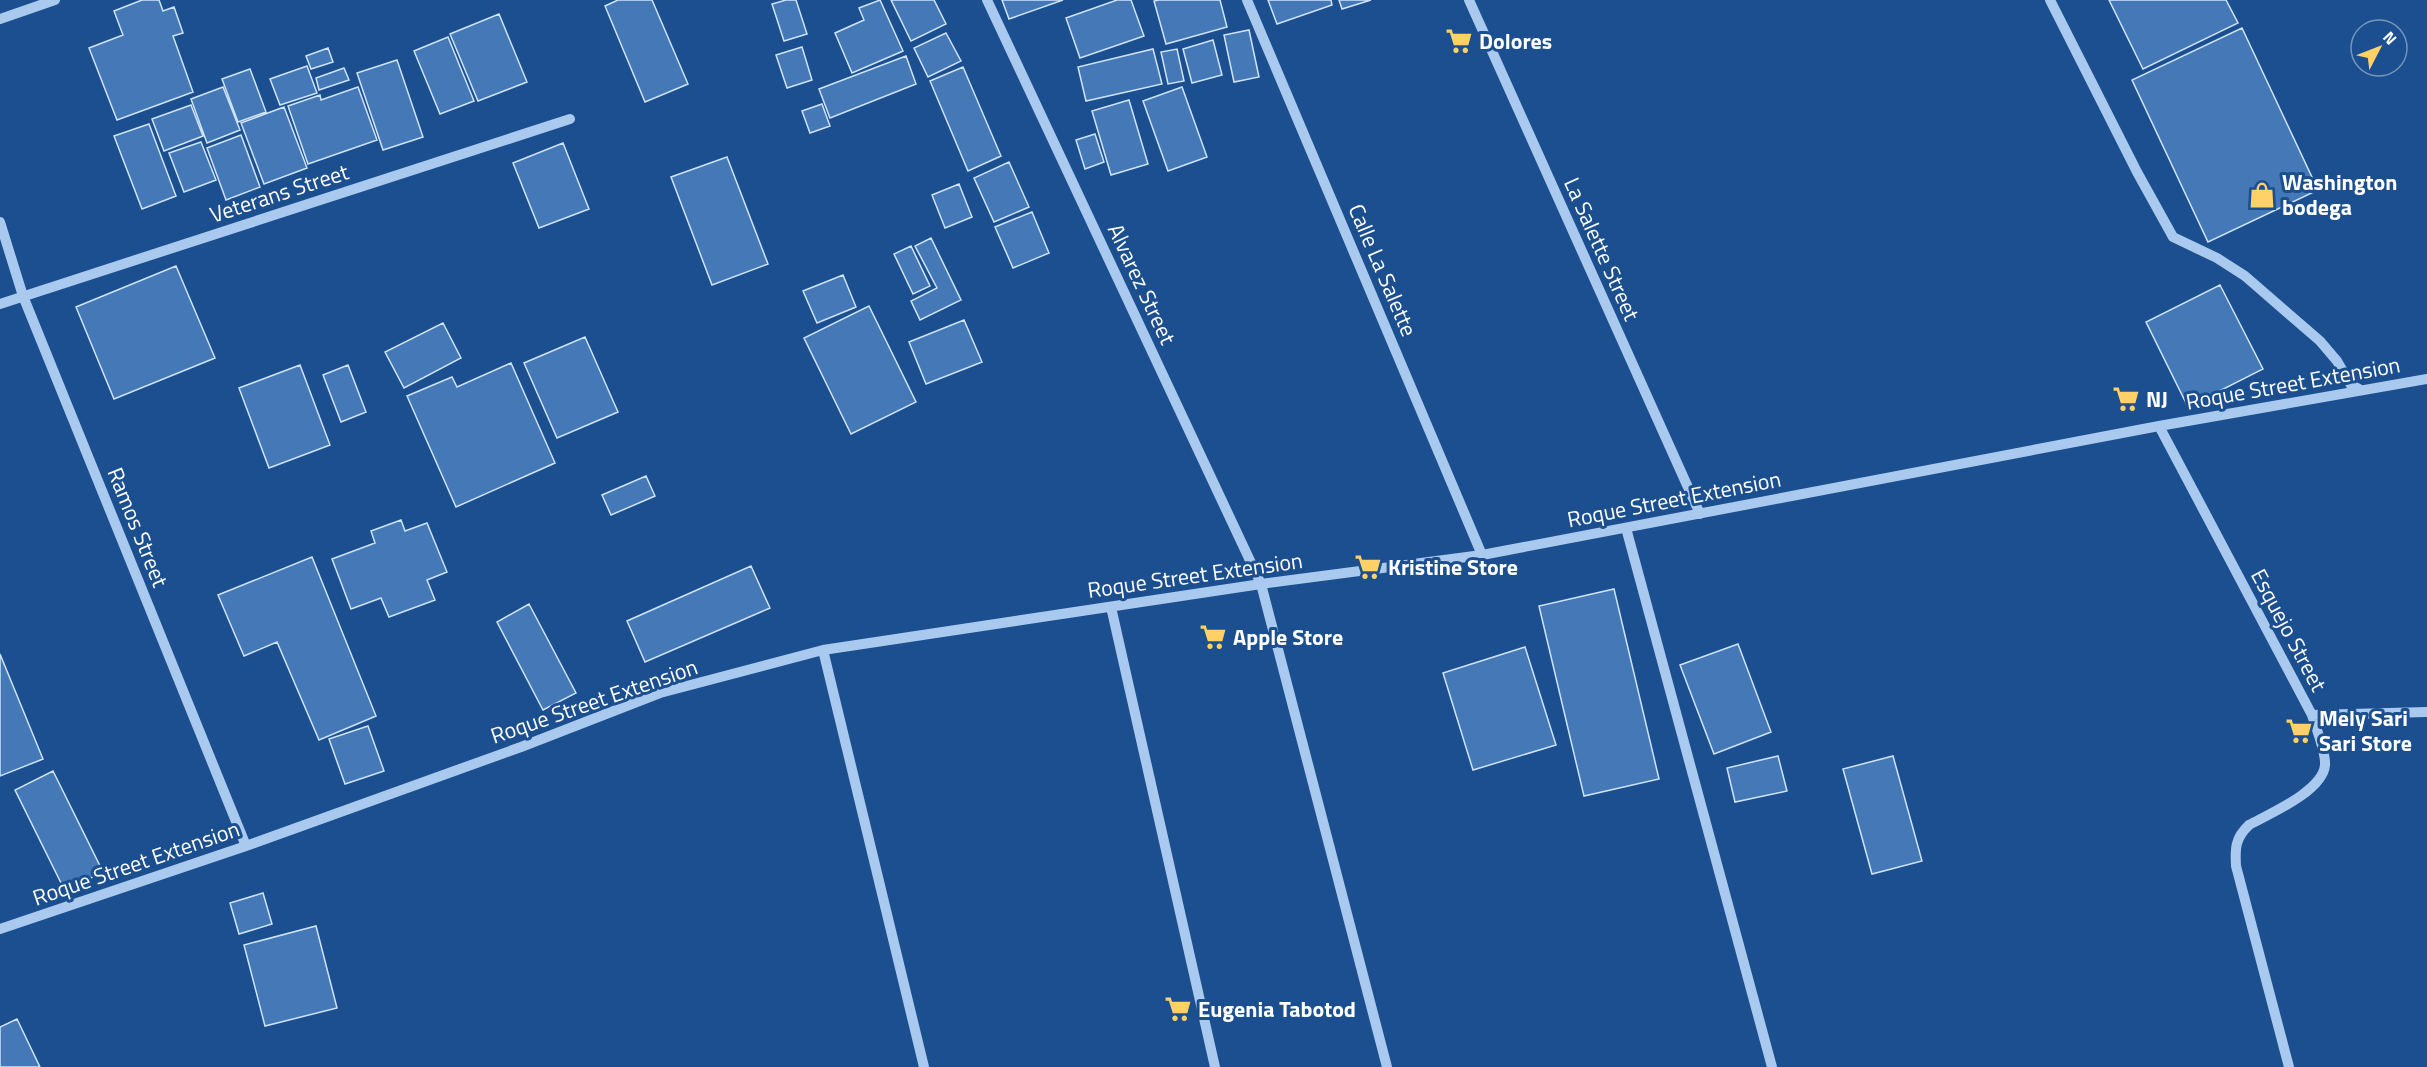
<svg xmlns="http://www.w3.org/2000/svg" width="2427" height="1067" font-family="'Titillium Web',sans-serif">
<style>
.building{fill:#4478b7;stroke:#cfe3fa;stroke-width:1.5}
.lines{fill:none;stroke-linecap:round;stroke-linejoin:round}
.minor{stroke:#a9c9ee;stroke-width:10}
.labels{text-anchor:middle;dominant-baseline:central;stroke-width:6;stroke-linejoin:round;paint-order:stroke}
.poi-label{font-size:22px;font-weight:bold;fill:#fff;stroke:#1b4f8f;text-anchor:start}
.street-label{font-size:22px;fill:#fff;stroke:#1b4f8f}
</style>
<rect width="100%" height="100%" fill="#1b4f8f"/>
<path class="building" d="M142 0H159L163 11 174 7 183 33 173 36 193 92 117 120 89 48 123 35 114 11Z
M618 0H652L688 84 645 102 605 6Z
M786 0H796L807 34 784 41 772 4Z
M880 0 903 51 852 73 835 33 864 20 859 8Z
M891 0H934L946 24 911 41Z
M1002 0H1063L1009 19Z
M1117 0H1131L1144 36 1080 58 1066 18Z
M1159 0H1220L1227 27 1166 44 1154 1Z
M1268 0H1331L1332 5 1277 24Z
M1339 0H1371L1342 9Z
M2109 0H2226L2238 23 2143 69Z
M499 14 527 82 478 101 450 34Z
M2242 28 2318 190 2208 242 2132 80Z
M1249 30 1259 77 1234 82 1224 35Z
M946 33 961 61 928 77 914 48Z
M448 37 474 101 440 114 414 51Z
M1213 40 1222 75 1192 83 1183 49Z
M802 47 812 80 787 88 776 55Z
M328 48 333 62 311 69 306 56Z
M1153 49 1162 84 1086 101 1078 67Z
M1177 49 1184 81 1168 84 1161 52Z
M906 56 916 84 830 118 819 89Z
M397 60 423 137 383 150 357 73Z
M307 66 317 93 280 105 270 79Z
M963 67 1001 156 968 171 930 81Z
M344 68 349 80 319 90 316 78Z
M250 69 266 112 238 122 222 79Z
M223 87 240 130 207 143 191 99Z
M358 87 377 140 308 164 288 106 320 95 321 100Z
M1182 87 1207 157 1168 171 1143 101Z
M1129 100 1148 164 1111 175 1092 111Z
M822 104 830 126 810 133 802 111Z
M191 105 203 136 164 151 152 119Z
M284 107 307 168 264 184 241 123Z
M149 124 176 196 142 209 114 136Z
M1095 134 1104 162 1085 169 1076 140Z
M241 135 260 187 226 200 207 148Z
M201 142 216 180 184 192 169 153Z
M563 143 589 209 539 228 513 163Z
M727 157 768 264 712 285 671 177Z
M1009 162 1029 207 994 222 974 178Z
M959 184 972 217 945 228 932 195Z
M1032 212 1049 253 1013 268 995 227Z
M931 238 961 300 920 320 911 301 937 288 915 246Z
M911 246 930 286 913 294 894 254Z
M176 266 215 358 114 399 76 307Z
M843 275 856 307 817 323 803 291Z
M2220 285 2263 369 2188 407 2146 322Z
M869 306 916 402 851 434 804 338Z
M964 320 982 362 926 384 909 342Z
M443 323 461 358 404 388 385 352Z
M585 337 618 412 557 438 524 363Z
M511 363 555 463 456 507 407 396 452 377 457 387Z
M300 365 330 445 269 468 239 388Z
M348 365 366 412 341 422 323 375Z
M646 476 655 496 611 515 602 495Z
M401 520 405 531 427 523 447 572 427 580 435 600 389 617 381 598 351 609 332 559 375 543 371 531Z
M312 557 376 716 319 740 277 642 244 656 218 595Z
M751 566 770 608 645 662 627 621Z
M1614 589 1659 779 1584 796 1539 606Z
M529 604 576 693 543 710 497 622Z
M1738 644 1771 732 1714 754 1680 665Z
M1525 647 1556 745 1473 770 1443 673Z
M0 654 43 759 0 776Z
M368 726 384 771 345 784 329 739Z
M1778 756 1787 791 1735 802 1727 768Z
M1893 756 1922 861 1872 874 1843 769Z
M53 771 103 872 65 891 15 790Z
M263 893 272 924 239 934 230 903Z
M316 926 337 1008 265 1026 244 945Z
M17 1019 40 1067H0V1027Z"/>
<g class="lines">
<path class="minor" d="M987 0 1261 584 1387 1067
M1247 0 1482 555
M1469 0 1700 514
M2050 0 2137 172 2173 237 2217 258 2245 276 2320 341 2337 361 2351 385 2359 389
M0 19 55 0
M0 222 23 296 246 846
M0 304 570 119
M2159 426 2312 715C2316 728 2326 752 2325 765 2323 791 2269 814 2249 825 2235 838 2235 849 2236 866L2289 1067
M1626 528 1772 1067
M1111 607 1215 1067
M823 650 924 1067
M2312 715 2427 712
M0 929 246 846 521 747 660 693 823 650 1261 584 1482 555 2159 426 2427 379"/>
</g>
<defs>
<g id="supermarket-bare" transform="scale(2.07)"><path d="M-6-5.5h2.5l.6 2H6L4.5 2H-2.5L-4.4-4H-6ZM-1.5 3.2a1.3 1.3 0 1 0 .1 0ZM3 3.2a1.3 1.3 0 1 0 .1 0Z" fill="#ffd166" stroke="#1b4f8f" stroke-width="2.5" paint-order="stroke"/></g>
<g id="shop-bare" transform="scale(2.07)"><path d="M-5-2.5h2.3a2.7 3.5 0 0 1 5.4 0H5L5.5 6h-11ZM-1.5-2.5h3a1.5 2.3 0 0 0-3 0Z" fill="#ffd166" stroke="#1b4f8f" stroke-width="2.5" paint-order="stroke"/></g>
</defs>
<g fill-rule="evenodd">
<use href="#supermarket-bare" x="1459" y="41"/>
<use href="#shop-bare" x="2262" y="195"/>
<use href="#supermarket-bare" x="2126" y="399"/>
<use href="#supermarket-bare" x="1368" y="567"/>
<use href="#supermarket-bare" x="1213" y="637"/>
<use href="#supermarket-bare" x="2299" y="731"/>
<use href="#supermarket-bare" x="1178" y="1009"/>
</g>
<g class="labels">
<g class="poi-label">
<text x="1479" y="41">Dolores</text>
<text x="2282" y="182">Washington<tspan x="2282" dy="25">bodega</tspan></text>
<text x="2146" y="399">NJ</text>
<text x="1388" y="567">Kristine Store</text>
<text x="1233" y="637">Apple Store</text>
<text x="2319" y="718">Mely Sari<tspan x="2319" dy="25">Sari Store</tspan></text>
<text x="1198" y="1009">Eugenia Tabotod</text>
</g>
<g class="street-label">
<text transform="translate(279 193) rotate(-18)">Veterans Street</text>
<text transform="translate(1602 249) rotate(66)">La Salette Street</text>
<text transform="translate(1383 270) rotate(67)">Calle La Salette</text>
<text transform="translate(1142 284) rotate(65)">Alvarez Street</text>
<text transform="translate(2293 383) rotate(-10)">Roque Street Extension</text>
<text transform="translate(1674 499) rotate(-11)">Roque Street Extension</text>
<text transform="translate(138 527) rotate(68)">Ramos Street</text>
<text transform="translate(1195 575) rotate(-8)">Roque Street Extension</text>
<text transform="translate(2289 630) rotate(62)">Esquejo Street</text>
<text transform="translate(594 701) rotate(-19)">Roque Street Extension</text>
<text transform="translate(136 863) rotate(-19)">Roque Street Extension</text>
</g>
</g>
<g transform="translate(2379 48) rotate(48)"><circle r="28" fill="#1b4f8f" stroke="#7695bc" stroke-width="1.5"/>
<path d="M0-4.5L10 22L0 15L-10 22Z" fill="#ffd166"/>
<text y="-9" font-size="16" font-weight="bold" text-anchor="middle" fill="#ffffff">N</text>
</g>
</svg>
